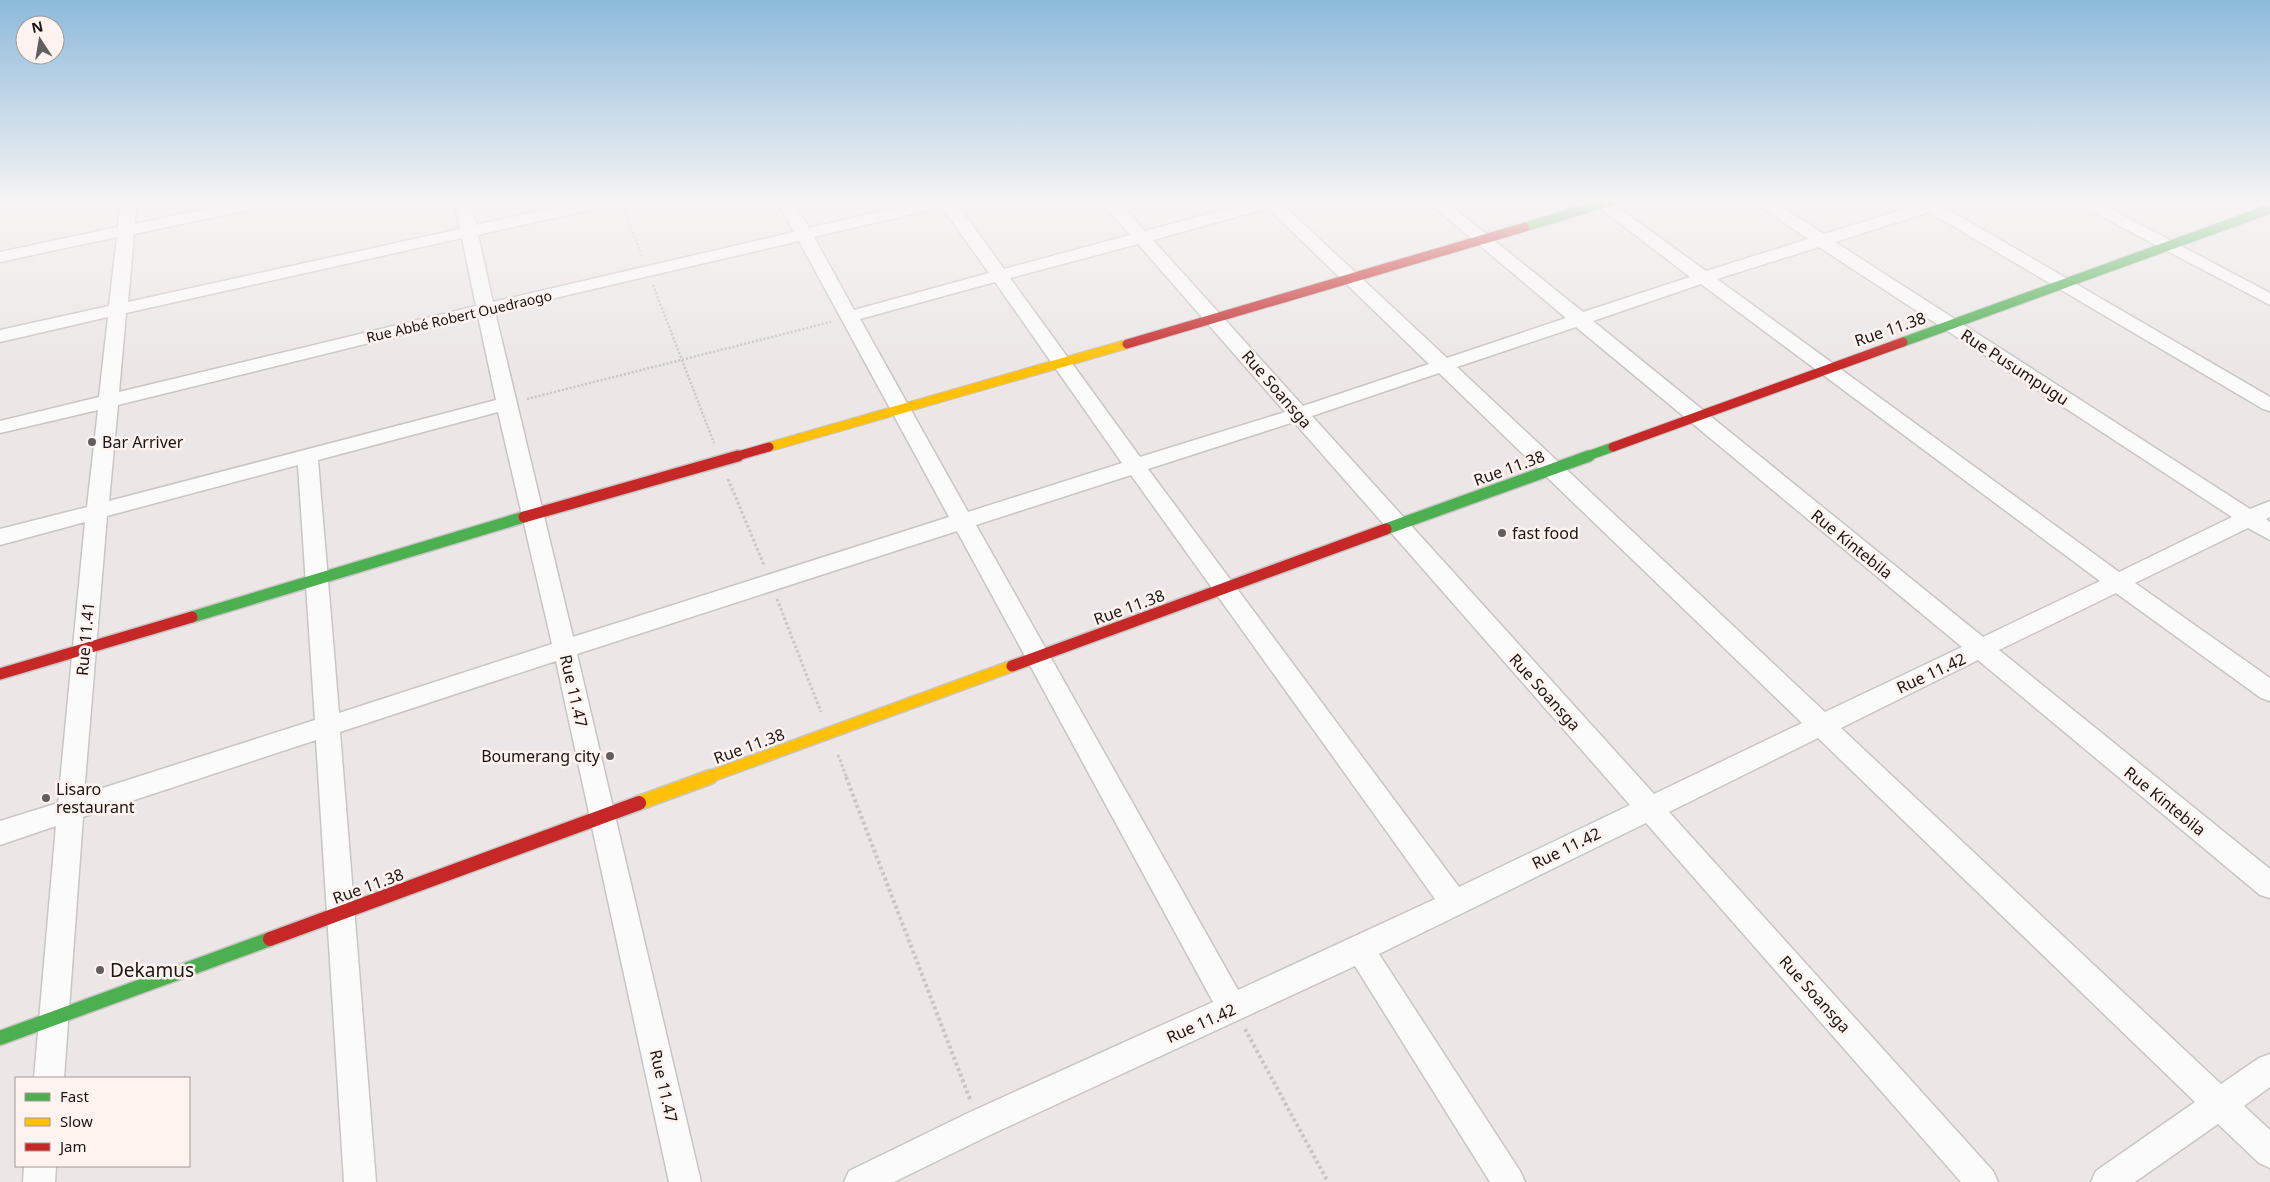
<svg xmlns="http://www.w3.org/2000/svg" width="2270" height="1182" font-family="'Noto Sans',sans-serif">
<style>
.lines{fill:none;stroke-linecap:round;stroke-linejoin:round}
.street-casing{stroke:#c8c5c3;stroke-width:3}
.fast-far2-casing{stroke:#c8c5c3;stroke-width:11}
.fast-far1-casing{stroke:#c8c5c3;stroke-width:14}
.fast-casing{stroke:#c8c5c3;stroke-width:17}
.slow-far2-casing{stroke:#c8c5c3;stroke-width:11}
.slow-far1-casing{stroke:#c8c5c3;stroke-width:14}
.slow-casing{stroke:#c8c5c3;stroke-width:17}
.jam-far2-casing{stroke:#c8c5c3;stroke-width:11}
.jam-far1-casing{stroke:#c8c5c3;stroke-width:14}
.jam-casing{stroke:#c8c5c3;stroke-width:17}
.path-far2{stroke:#c7c6c5;stroke-width:2.5;stroke-dasharray:2 2;stroke-linecap:butt}
.path-far1{stroke:#c7c6c5;stroke-width:3;stroke-dasharray:2.5 2.5;stroke-linecap:butt}
.path{stroke:#c7c6c5;stroke-width:4;stroke-dasharray:3 3;stroke-linecap:butt}
.street{fill:#fcfbfb;fill-rule:evenodd}
.fast-far2{stroke:#4caf50;stroke-width:9}
.fast-far1{stroke:#4caf50;stroke-width:11}
.fast{stroke:#4caf50;stroke-width:14}
.slow-far2{stroke:#ffc107;stroke-width:9}
.slow-far1{stroke:#ffc107;stroke-width:11}
.slow{stroke:#ffc107;stroke-width:14}
.jam-far2{stroke:#c62828;stroke-width:9}
.jam-far1{stroke:#c62828;stroke-width:11}
.jam{stroke:#c62828;stroke-width:14}
.poi-dot{fill:#625e5e;stroke:#fef3ef;stroke-width:2}
.labels{text-anchor:middle;dominant-baseline:central;stroke-width:5;stroke-linejoin:round;paint-order:stroke}
.far-street-label{font-size:14px;fill:#181514;stroke:#fef3ef}
.street-label{font-size:16px;fill:#181514;stroke:#fef3ef}
.poi-label{font-size:16px;fill:#181514;stroke:#fef3ef;text-anchor:start}
.near-poi-label{font-size:19px;fill:#181514;stroke:#fef3ef;text-anchor:start}
</style>
<rect width="100%" height="100%" fill="#ece7e6"/>
<g class="lines">
<g class="street-casing">
<path id="street" d="M121 201H137L135 224 244 201H275L267 206 134 234 128 302 460 229 454 201H470L476 225 585 201H615L607 206 478 235 493 302 794 232 777 201H793L809 228 926 201H955L1004 269 1130 235 1101 201H1118L1145 231 1258 201H1284L1282 204 1447 358 1566 318 1427 201H1445L1583 312 1690 277 1591 201H1609L1706 271 1808 239 1753 201H1772L1824 234 1918 205 1915 201H1954L1952 204 1944 207 2270 397V411L2263 409 1929 212 1835 242 2250 509 2270 501V517L2266 519 2270 522V540L2248 528 2135 583 2270 678V701L2261 698 2116 593 1999 650 2270 869V898L2260 895 1978 660 1841 728 2221 1084 2259 1058 2270 1054V1087L2244 1106 2270 1130V1168L2259 1163 2218 1124 2135 1182H2091L2096 1171 2195 1102 1818 738 1669 812 1993 1171 1998 1182H1961L1646 823 1379 954 1520 1171 1525 1182H1490L1355 966 990 1135 894 1182H844L849 1171 968 1113 1213 1002 957 531 577 654 701 1182H669L556 661 340 732 376 1182H344L316 740 83 817 64 1078H34L56 826 0 845V821L58 803 85 522 0 545V529L87 507 98 410 0 433V421L99 397 108 317 0 342V330L109 306 117 237 0 262V252L118 227ZM942 207 989 273 854 310 814 237ZM1268 208 1429 364 1303 406 1153 240ZM462 238 476 306 119 392 126 313ZM799 241 949 517 573 637 495 312ZM1138 244 1285 412 1140 457 1010 278ZM1819 247 2232 517 2119 572 1717 279ZM995 282 1122 463 968 512 860 319ZM1701 284 2100 581 1983 637 1593 321ZM478 316 496 400 109 501 118 405ZM1576 327 1962 647 1825 712 1457 367ZM1439 373 1802 723 1654 794 1312 416ZM498 412 552 644 339 713 318 460ZM1294 422 1630 805 1459 887 1148 469ZM298 465 315 720 84 794 107 516ZM1131 475 1435 899 1238 990 976 525Z
M2076 201H2096L2270 293V305L2078 204Z
M24 1166H56L55 1182H23Z"/>
</g>
<g class="fast-far2-casing">
<path id="fast-far2" d="M1525 227 1611 201
M1903 342 2270 209
M1585 457 1613 447"/>
</g>
<g class="fast-far1-casing">
<path id="fast-far1" d="M1386 529 1589 456
M192 617 524 517"/>
</g>
<g class="fast-casing">
<path id="fast" d="M0 1038 270 939"/>
</g>
<g class="slow-far2-casing">
<path id="slow-far2" d="M769 447 1127 344"/>
</g>
<g class="slow-far1-casing">
<path id="slow-far1" d="M706 778 1012 666"/>
</g>
<g class="slow-casing">
<path id="slow" d="M639 803 710 777"/>
</g>
<g class="jam-far2-casing">
<path id="jam-far2" d="M1127 344 1525 227
M1613 447 1903 342
M734 457 769 447"/>
</g>
<g class="jam-far1-casing">
<path id="jam-far1" d="M524 517 738 456
M1012 666 1386 529
M0 674 192 617"/>
</g>
<g class="jam-casing">
<path id="jam" d="M270 939 639 803"/>
</g>
<path class="path-far2" d="M622 206 642 256
M653 285 714 443
M527 399 831 322"/>
<path class="path-far1" d="M728 479 764 565
M777 599 821 712
M838 755 847 778"/>
<path class="path" d="M846 777 971 1102
M1245 1029 1328 1182"/>
<use href="#street" class="street"/>
<use href="#fast-far2" class="fast-far2"/>
<use href="#fast-far1" class="fast-far1"/>
<use href="#fast" class="fast"/>
<use href="#slow-far2" class="slow-far2"/>
<use href="#slow-far1" class="slow-far1"/>
<use href="#slow" class="slow"/>
<use href="#jam-far2" class="jam-far2"/>
<use href="#jam-far1" class="jam-far1"/>
<use href="#jam" class="jam"/>
</g>
<linearGradient id="sky" x2="0" y2="1"><stop stop-color="#8dbadb"/><stop offset="0.55" stop-color="#f6f4f4"/><stop offset="1" stop-color="#f6f4f4" stop-opacity="0"/></linearGradient>
<rect width="2270" height="366" fill="url(#sky)"/>
<g class="poi-dot">
<circle cx="92" cy="442" r="5"/>
<circle cx="1502" cy="533" r="5"/>
<circle cx="610" cy="756" r="5"/>
<circle cx="46" cy="798" r="5"/>
<circle cx="100" cy="970" r="5"/>
</g>
<g class="labels">
<g class="far-street-label">
<text transform="translate(459 316) rotate(-13)">Rue Abbé Robert Ouedraogo</text>
</g>
<g class="street-label">
<text transform="translate(1890 329) rotate(-19)">Rue 11.38</text>
<text transform="translate(2015 367) rotate(33)">Rue Pusumpugu</text>
<text transform="translate(1277 389) rotate(49)">Rue Soansga</text>
<text transform="translate(1509 468) rotate(-20)">Rue 11.38</text>
<text transform="translate(1852 544) rotate(39)">Rue Kintebila</text>
<text transform="translate(1129 607) rotate(-20)">Rue 11.38</text>
<text transform="translate(85 639) rotate(-85)">Rue 11.41</text>
<text transform="translate(1931 673) rotate(-25)">Rue 11.42</text>
<text transform="translate(574 691) rotate(77)">Rue 11.47</text>
<text transform="translate(1545 692) rotate(48)">Rue Soansga</text>
<text transform="translate(749 746) rotate(-20)">Rue 11.38</text>
<text transform="translate(2165 801) rotate(39)">Rue Kintebila</text>
<text transform="translate(1566 848) rotate(-26)">Rue 11.42</text>
<text transform="translate(368 886) rotate(-20)">Rue 11.38</text>
<text transform="translate(1815 994) rotate(48)">Rue Soansga</text>
<text transform="translate(1201 1023) rotate(-24)">Rue 11.42</text>
<text transform="translate(664 1086) rotate(77)">Rue 11.47</text>
</g>
<g class="poi-label">
<text x="102" y="442">Bar Arriver</text>
<text x="1512" y="533">fast food</text>
<text x="600" y="756" text-anchor="end">Boumerang city</text>
<text x="56" y="789">Lisaro<tspan x="56" dy="18">restaurant</tspan></text>
</g>
<g class="near-poi-label">
<text x="110" y="970">Dekamus</text>
</g>
</g>
<rect x="15" y="1077" width="175" height="90" fill="#fef3ef" stroke="#a29a97"/>
<rect x="25" y="1093" width="25" height="8" fill="#4caf50" stroke="#a29a97"/>
<text x="60" y="1102" font-size="15" fill="#181514">Fast</text>
<rect x="25" y="1118" width="25" height="8" fill="#ffc107" stroke="#a29a97"/>
<text x="60" y="1127" font-size="15" fill="#181514">Slow</text>
<rect x="25" y="1143" width="25" height="8" fill="#c62828" stroke="#a29a97"/>
<text x="60" y="1152" font-size="15" fill="#181514">Jam</text>
<g transform="translate(40 40) rotate(348)"><circle r="24" fill="#fef3ef" stroke="#a29a97"/>
<path d="M0-4L9 19L0 12L-9 19Z" fill="#625e5e"/>
<text y="-8" font-size="14" font-weight="bold" text-anchor="middle" fill="#181514">N</text>
</g>
</svg>
